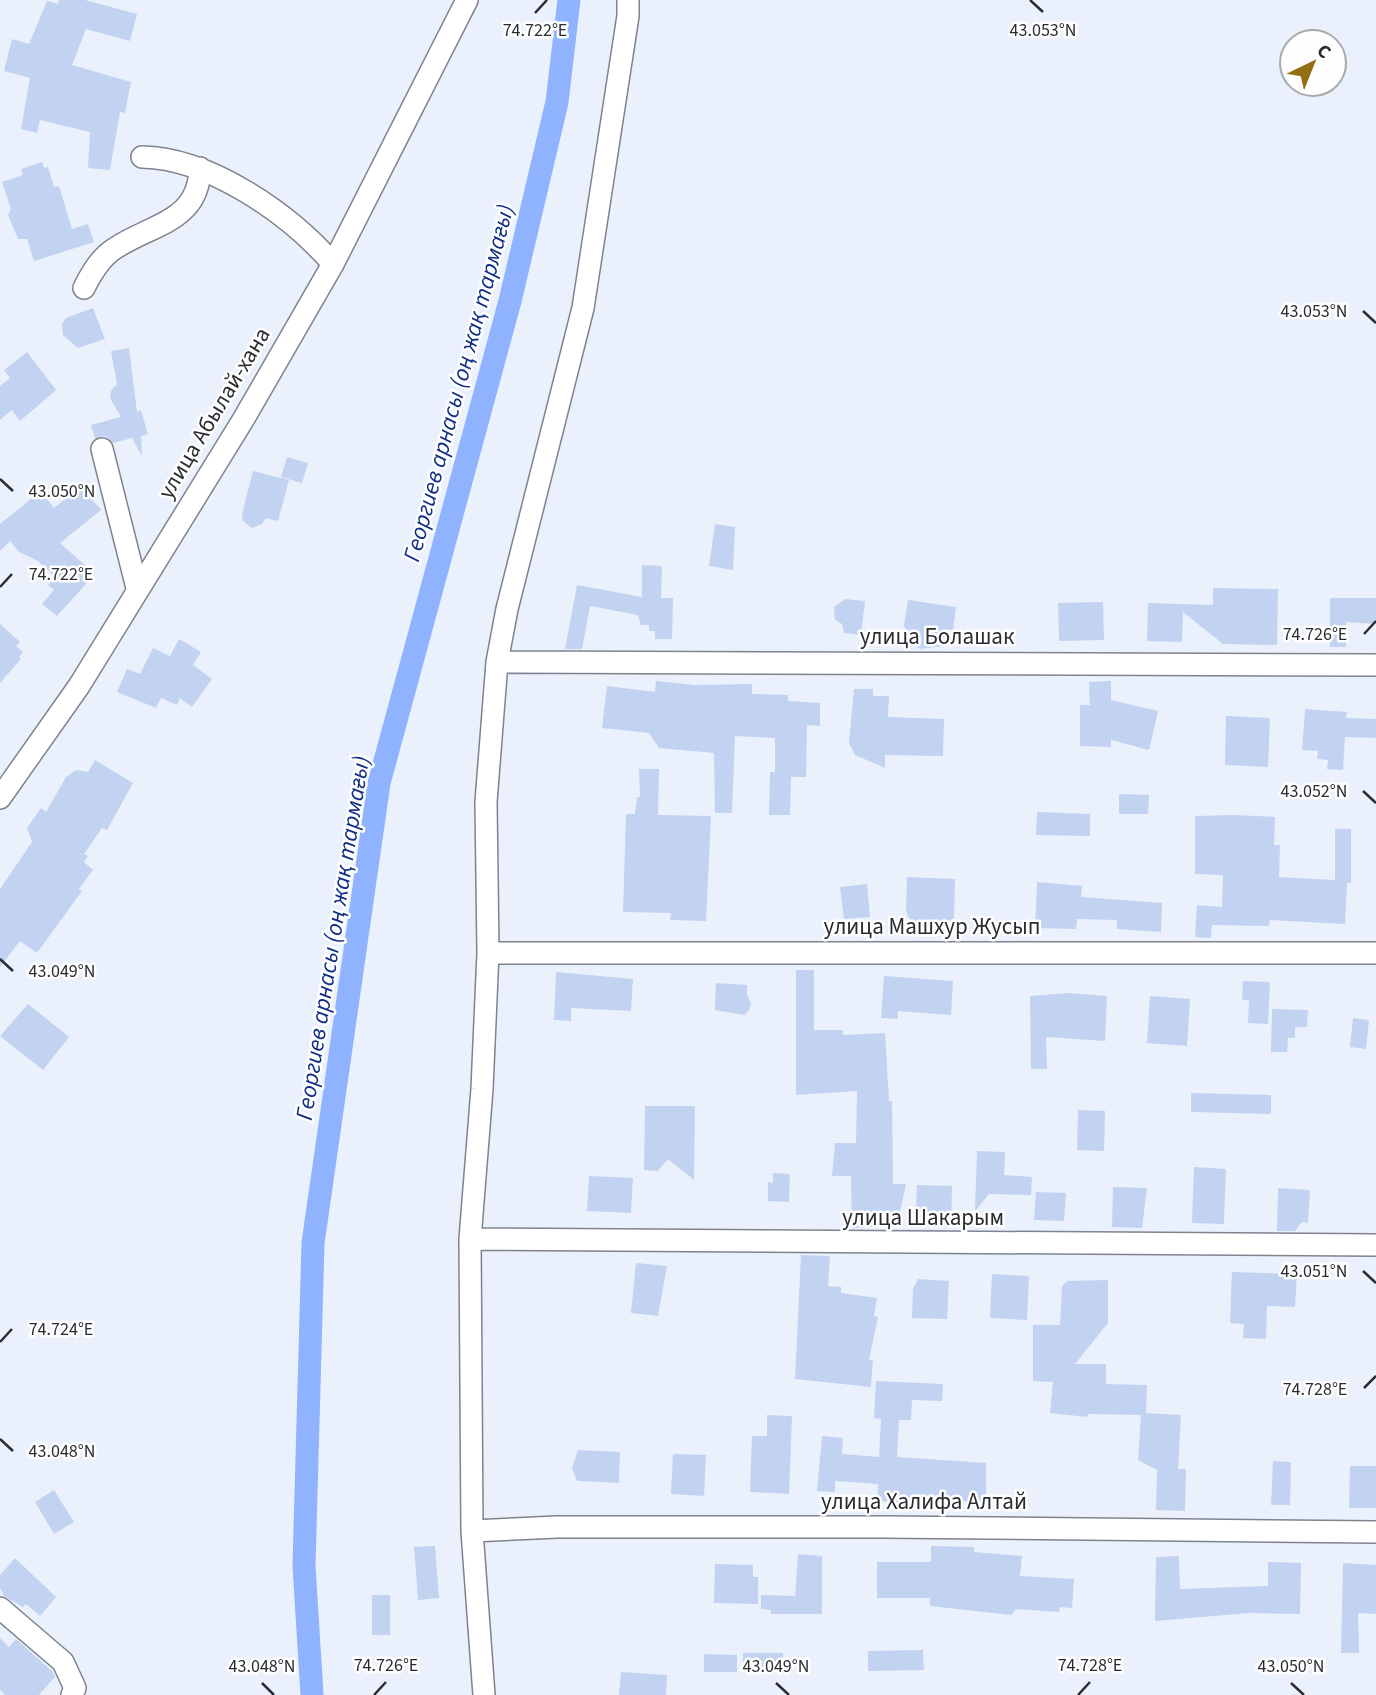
<svg xmlns="http://www.w3.org/2000/svg" width="1376" height="1695" font-family="'Source Sans 3',sans-serif">
<style>
.lines{fill:none;stroke-linecap:round;stroke-linejoin:round}
.canal{stroke:#8fb3ff;stroke-width:23}
.building{fill:#c2d2f1}
.minor-casing{stroke:#7e838e;stroke-width:24}
.minor{stroke:#fff;stroke-width:21}
.ticks{fill:none;stroke:#2a2c30;stroke-width:2.5}
.labels{text-anchor:middle;dominant-baseline:central;stroke-width:5;stroke-linejoin:round;paint-order:stroke}
.street-label{font-size:23px;fill:#2a2c30;stroke:#fefefe}
.water-label{font-size:24px;font-style:italic;fill:#102e83;stroke:#fefefe}
.ticks-label{font-size:18px;text-anchor:middle;fill:#2a2c30;stroke:#fefefe;stroke-width:5;stroke-linejoin:round;paint-order:stroke}
</style>
<rect width="100%" height="100%" fill="#ebf1fc"/>
<g class="lines">
<path class="canal" d="M312 1695 304 1566 313 1243 379 783 510 301 557 102 569 0"/>
</g>
<path class="building" d="M59 0H85L137 14 130 41 86 29 72 65 131 82 125 113 120 112 110 170 88 168 90 132 40 120 37 133 21 129 30 78 4 71 12 39 29 44 47 1 58 4Z
M42 162 44 168 48 167 54 187 59 186 72 229 88 224 94 242 34 261 27 239H18L8 215 11 209 2 182 23 175 21 169Z
M93 308 105 339 78 348 63 335 62 324 66 318Z
M129 348 137 412 141 410 148 434 141 436 142 456 132 438 113 443 105 436 95 438 91 425 121 417 110 398 111 391 117 384 111 351Z
M27 352 56 390 20 421 12 410 0 420V386L10 378 4 370Z
M287 457 308 463 302 483 281 477Z
M253 471 289 480 278 521 266 518 262 524 252 528 243 521 242 514Z
M81 486 101 510 60 543 95 574 57 616 42 604 54 590 48 585 55 577 38 561 19 552 10 541 0 551V524L41 491 54 508Z
M715 524 735 527 733 570 709 566Z
M642 565 662 566 661 598H673L672 639H655V631H649V625H641L638 615 590 606 582 649H565L577 585 642 597Z
M1213 588 1278 589 1277 645 1223 644 1183 612 1182 642 1147 641 1148 603 1213 605Z
M1330 598H1376V624L1346 622V647H1330Z
M845 599 865 601 861 635 844 633 842 624 835 620 834 607Z
M908 600 956 607 953 630 946 629 943 646 920 649 910 644 904 625Z
M1103 602 1104 640 1059 641 1058 603Z
M0 624 20 642 16 646 23 652 19 657 21 659 0 683Z
M179 639 201 652 193 665 212 679 192 707 180 698 177 705 161 698 156 708 117 692 127 669 140 674 153 648 170 656Z
M656 681 695 685 752 684V694L788 695V701L820 703V726L807 725 806 777H791L790 815H769L770 772H775V738L735 736 732 813H715L714 753 659 748 649 733 602 728 607 686 655 692Z
M1111 681V700L1158 711 1149 750 1111 740V747L1080 746V705H1090L1089 682Z
M854 689H873V696H889L888 717 944 719 943 756 885 755V768L855 755 849 743Z
M1305 709 1347 712 1346 718 1376 719V738L1345 737 1343 770 1327 769 1328 760 1317 759 1318 751 1302 750Z
M1226 716 1270 718 1268 767 1225 765Z
M95 760 133 783 107 830 102 828 84 854 88 856 84 862 93 870 79 889 82 891 37 953 20 941 0 967V889L32 842 27 828 41 808 46 812 66 777 76 770 88 772Z
M639 769H659L658 815 711 816 706 921 670 920 671 913 623 912 626 814H635L637 797H640Z
M1119 794 1149 795 1148 814H1119Z
M1037 812 1090 814V836L1036 835Z
M1235 815 1275 817 1274 845H1280L1279 877 1335 880V829H1351V883H1347L1345 924 1270 920 1269 926 1212 925 1211 938 1195 937 1197 905 1222 907 1223 875 1195 874V816Z
M907 877 955 879 954 918 943 924 924 925 910 920 906 911Z
M1037 882 1082 886 1081 897 1162 903 1161 932 1117 929V920L1077 919 1076 929 1035 928Z
M867 884 870 917 844 919 840 887Z
M796 970H814V1030H843V1035L885 1033 889 1101H892L893 1184H906L897 1226 852 1228 851 1176H832L835 1143H856L857 1091 796 1095Z
M556 972 633 979 631 1011 571 1008V1021L554 1020Z
M884 976 953 981 951 1015 898 1011V1019L881 1018Z
M1243 981 1270 982 1268 1024 1248 1023 1249 1000H1242Z
M716 983 747 985V995L751 1003 749 1010 744 1015 715 1010Z
M1069 993 1107 996 1105 1041 1046 1037 1047 1069H1031L1030 996Z
M1150 996 1190 999 1187 1046 1147 1043Z
M28 1004 69 1037 43 1070 0 1036Z
M1272 1009 1308 1010 1307 1027H1295V1038H1288L1287 1052H1271Z
M1353 1018 1369 1020 1366 1049 1350 1047Z
M1191 1093 1271 1095V1114L1191 1112Z
M645 1106H695L694 1180 668 1159 658 1171 644 1170Z
M1078 1110 1105 1111 1104 1151 1077 1150Z
M977 1151 1005 1152 1004 1175 1032 1177 1031 1195 989 1194 975 1211Z
M1194 1167 1226 1169 1224 1224 1192 1223Z
M773 1173 790 1174 789 1202 768 1201V1182L773 1183Z
M589 1176 633 1178 631 1213 587 1211Z
M917 1185 952 1186 951 1227 915 1226Z
M1113 1187 1147 1188 1142 1228 1112 1227Z
M1278 1188 1310 1190 1308 1223 1302 1222 1295 1231H1277Z
M1036 1192 1066 1193 1064 1221 1034 1220Z
M801 1255 830 1256 828 1286 841 1287V1293L877 1298 874 1316 878 1317 869 1360H873L871 1387 795 1379Z
M636 1263 667 1266 658 1316 631 1313Z
M1232 1272 1297 1274 1295 1307 1267 1306 1266 1339 1243 1338 1244 1324 1230 1323Z
M992 1274 1029 1276 1027 1320 990 1318Z
M918 1279 949 1281 947 1319 912 1318 913 1289Z
M1108 1280V1323L1075 1364H1106V1384L1147 1385 1146 1413 1181 1415 1178 1469H1186L1185 1511 1156 1510 1157 1470 1138 1460 1141 1415 1088 1414 1087 1417 1050 1413 1053 1382 1033 1381V1325H1060L1062 1286 1067 1281Z
M876 1381 943 1384 942 1401 912 1400 911 1420H899L897 1457 986 1463V1502L944 1501 943 1505 877 1501 878 1484 835 1481V1492L817 1491 822 1436 843 1438 842 1454 879 1457 881 1419 874 1418Z
M767 1415 792 1416 789 1494 750 1492 752 1436H767Z
M578 1450 620 1452 619 1483 577 1481 572 1468Z
M673 1454 706 1455 704 1496 671 1494Z
M1273 1461 1291 1462 1290 1505H1271Z
M1350 1466H1376V1508H1349Z
M54 1490 74 1522 54 1534 35 1502Z
M435 1546 439 1598 418 1600 414 1547Z
M931 1546 974 1547V1552L1022 1556 1020 1576 1074 1579 1072 1608 1060 1607 1059 1612 1016 1609 1011 1615 930 1606V1598H877V1562H931Z
M798 1554 822 1556V1614H771V1610L761 1609V1595L795 1596Z
M1179 1556 1180 1589 1268 1586V1562L1301 1563 1300 1614 1249 1613 1155 1621 1156 1557Z
M15 1558 56 1597 40 1616 26 1604 23 1607 4 1596 0 1588V1575Z
M1343 1563 1376 1565V1614L1358 1613 1359 1653H1341Z
M715 1564 753 1565V1577H758V1604L714 1603Z
M372 1595H390V1635H372Z
M0 1638 9 1647 16 1639 53 1672 55 1677 39 1695H5L0 1690Z
M923 1650 924 1670 868 1671V1651Z
M743 1653H783V1669H743Z
M704 1654 737 1655V1672H704Z
M621 1672 667 1675 666 1695H619Z"/>
<g class="lines">
<g class="minor-casing">
<path id="minor" d="M142 157C209 158 289 213 333 264
M84 288C91 274 100 258 114 249 150 224 199 223 200 168
M102 449 137 588
M497 662 1376 665
M0 798 79 686 243 420 333 264 467 0
M488 953H1376
M470 1239 1376 1245
M472 1531 557 1527H884L1376 1532
M0 1608 63 1662 75 1688 72 1695
M484 1695 472 1531 470 1239 482 1089 488 953 486 802 497 662 507 609 583 308 628 16V0"/>
</g>
<use href="#minor" class="minor"/>
</g>
<path class="ticks" d="M1030 0 1043 12M535 13 547 0M1363 311 1376 323M0 479 13 491M0 587 12 574M1364 634 1376 621M1363 791 1376 803M0 959 13 971M1363 1271 1376 1283M0 1342 12 1329M1364 1388 1376 1376M0 1439 13 1451M262 1683 274 1695M776 1683 789 1695M1291 1683 1304 1695M374 1695 386 1682M1078 1695 1090 1682"/>
<g class="labels">
<g class="street-label">
<text transform="translate(214 413) rotate(-59)">улица Абылай-хана</text>
<text x="937" y="636">улица Болашак</text>
<text x="932" y="926">улица Машхур Жусып</text>
<text x="923" y="1217">улица Шакарым</text>
<text x="924" y="1501">улица Халифа Алтай</text>
</g>
<g class="water-label">
<text transform="translate(459 383) rotate(-75)">Георгиев арнасы (оң жақ тармағы)</text>
<text transform="translate(333 938) rotate(-81)">Георгиев арнасы (оң жақ тармағы)</text>
</g>
</g>
<g class="ticks-label">
<text x="1043" y="36">43.053°N</text>
<text x="535" y="36">74.722°E</text>
<text x="1314" y="317">43.053°N</text>
<text x="62" y="497">43.050°N</text>
<text x="61" y="580">74.722°E</text>
<text x="1315" y="640">74.726°E</text>
<text x="1314" y="797">43.052°N</text>
<text x="62" y="977">43.049°N</text>
<text x="1314" y="1277">43.051°N</text>
<text x="61" y="1335">74.724°E</text>
<text x="1315" y="1395">74.728°E</text>
<text x="62" y="1457">43.048°N</text>
<text x="386" y="1671">74.726°E</text>
<text x="1090" y="1671">74.728°E</text>
<text x="262" y="1672">43.048°N</text>
<text x="776" y="1672">43.049°N</text>
<text x="1291" y="1672">43.050°N</text>
</g>
<g transform="translate(1313 63) rotate(43)"><circle r="33" fill="#fefefe" stroke="#a9aaac" stroke-width="2"/>
<path d="M0-5L12 26L0 18L-12 26Z" fill="#926e15"/>
<text y="-10" font-size="19" font-weight="bold" text-anchor="middle" fill="#2a2c30">С</text>
</g>
</svg>
